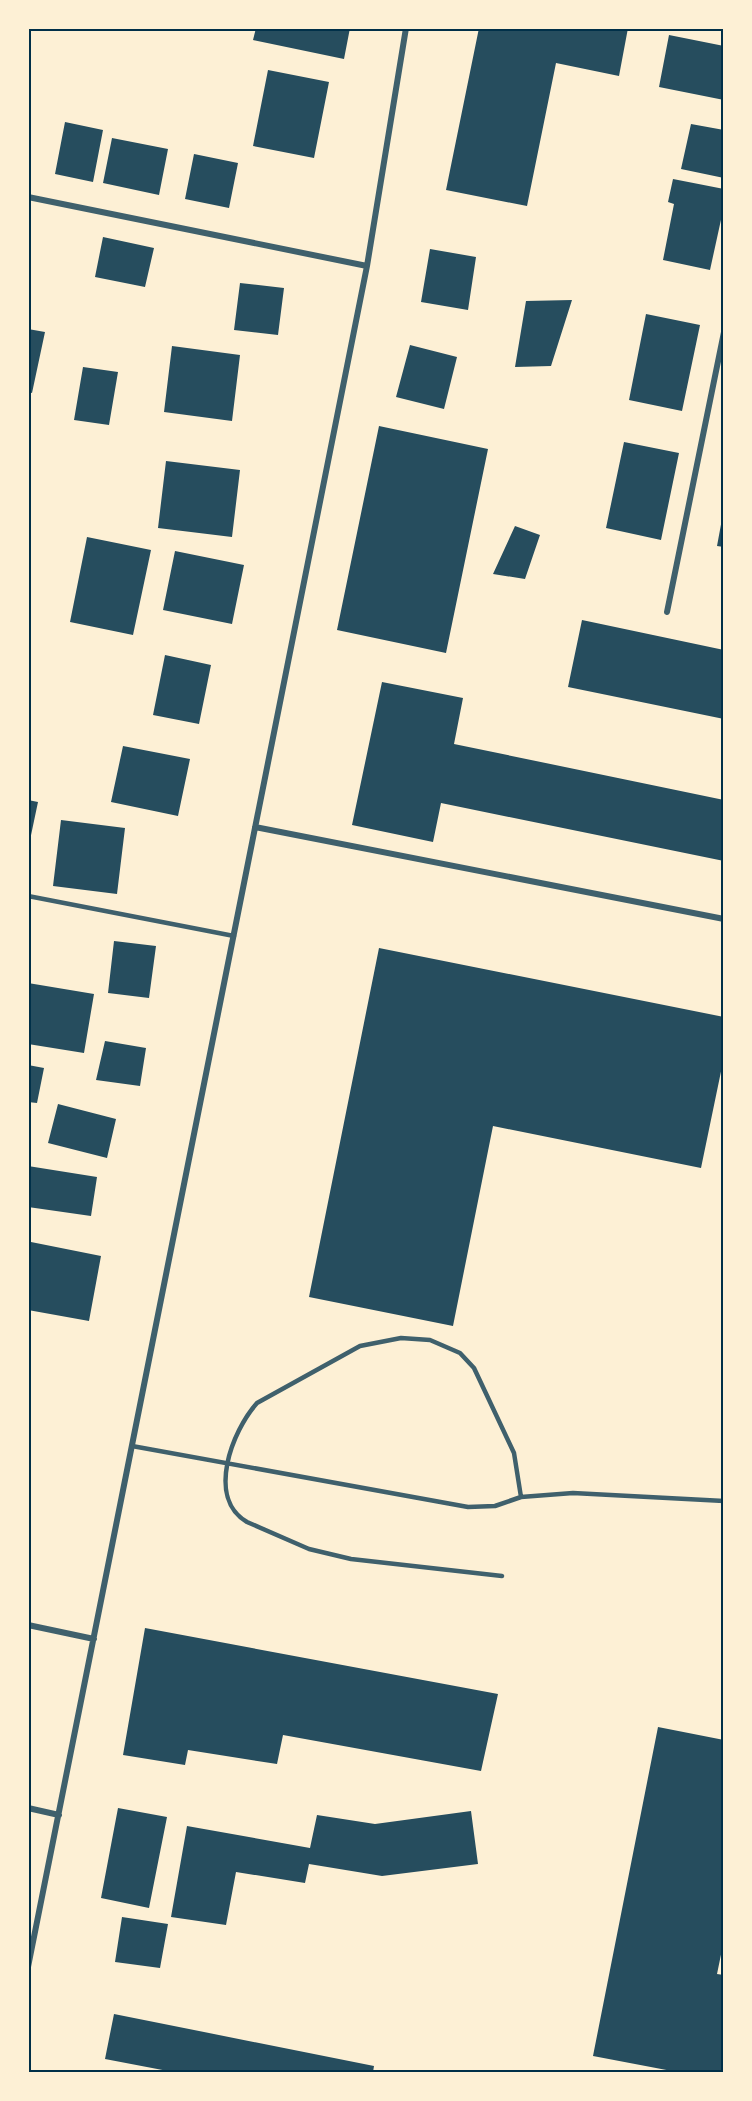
<svg xmlns="http://www.w3.org/2000/svg" width="752" height="2101" font-family="'PT Sans Narrow',sans-serif">
<style>
.building{fill:#264d5e}
.lines{fill:none;stroke-linecap:round;stroke-linejoin:round}
.service{stroke:#3f606c;stroke-width:4.5}
.minor{stroke:#3f606c;stroke-width:6}
.neatline{fill:none;stroke:#003049;stroke-width:2}
</style>
<rect width="100%" height="100%" fill="#fdf0d5"/>
<path class="building" d="M256 28H350L344 59 253 40Z
M479 28H628L619 76 556 63 527 206 446 190Z
M669 35 724 46V100L659 87Z
M268 70 329 82 314 158 253 146Z
M65 122 103 130 93 182 55 174Z
M691 124 724 130V178L681 169Z
M112 138 168 149 159 195 103 183Z
M194 154 238 163 229 208 185 199Z
M673 179 724 189V206L710 270 663 260 674 204 668 202Z
M103 237 154 248 145 287 95 277Z
M430 249 476 257 468 310 421 302Z
M240 283 284 288 278 335 234 330Z
M572 300 551 366 515 367 526 301Z
M646 314 700 325 682 411 629 400Z
M28 329 45 332 32 393 28 392Z
M410 345 457 357 444 409 396 397Z
M172 346 240 355 232 421 164 412Z
M83 367 118 372 109 425 74 420Z
M379 426 488 449 446 653 337 630Z
M624 442 679 453 661 540 606 528Z
M166 461 240 470 232 537 158 528Z
M722 519H724V547L717 546Z
M515 526 540 535 525 579 493 574Z
M87 537 151 550 133 635 70 622Z
M175 551 244 565 232 624 163 610Z
M582 620 724 650V719L568 687Z
M165 655 211 665 199 724 153 715Z
M382 682 463 698 454 744 724 800V861L441 803 433 842 352 825Z
M123 746 190 759 178 816 111 802Z
M28 800 38 802 30 840H28Z
M61 820 125 828 117 894 53 886Z
M114 941 156 946 149 998 108 993Z
M379 948 724 1017V1057L701 1168 493 1126 453 1326 309 1297Z
M28 983 94 994 84 1053 28 1044Z
M105 1041 146 1048 140 1086 96 1080Z
M28 1065 44 1068 37 1103 28 1102Z
M58 1104 116 1119 107 1158 48 1143Z
M28 1166 97 1177 91 1216 28 1207Z
M31 1242 101 1256 89 1321 28 1310Z
M145 1628 498 1694 481 1771 283 1735 277 1764 188 1750 185 1765 123 1755Z
M658 1727 724 1740V1940L717 1974 724 1975V2072H677L593 2056Z
M118 1808 167 1817 149 1908 101 1898Z
M471 1811 478 1864 382 1876 309 1864 305 1883 236 1872 226 1925 171 1917 187 1826 310 1848 317 1815 375 1824Z
M122 1917 168 1924 160 1968 115 1962Z
M114 2014 374 2066 373 2072H173L105 2059Z"/>
<g class="lines">
<path class="service" d="M28 896 234 936
M132 1446 468 1507 495 1506 521 1497 573 1493 724 1501
M502 1576 351 1559 309 1549 247 1522C206 1498 232 1431 257 1403L360 1346 401 1338 430 1340 460 1353 474 1368 514 1453 521 1497"/>
<path class="minor" d="M28 197 367 266
M667 612 724 332
M255 827 724 919
M28 1625 94 1639
M28 1808 59 1815
M28 1967 367 266 406 28"/>
</g>
<rect width="752" height="2101" fill="none" stroke="#fdf0d5" stroke-width="60"/>
<rect x="30" y="30" width="692" height="2041" class="neatline"/>
</svg>
